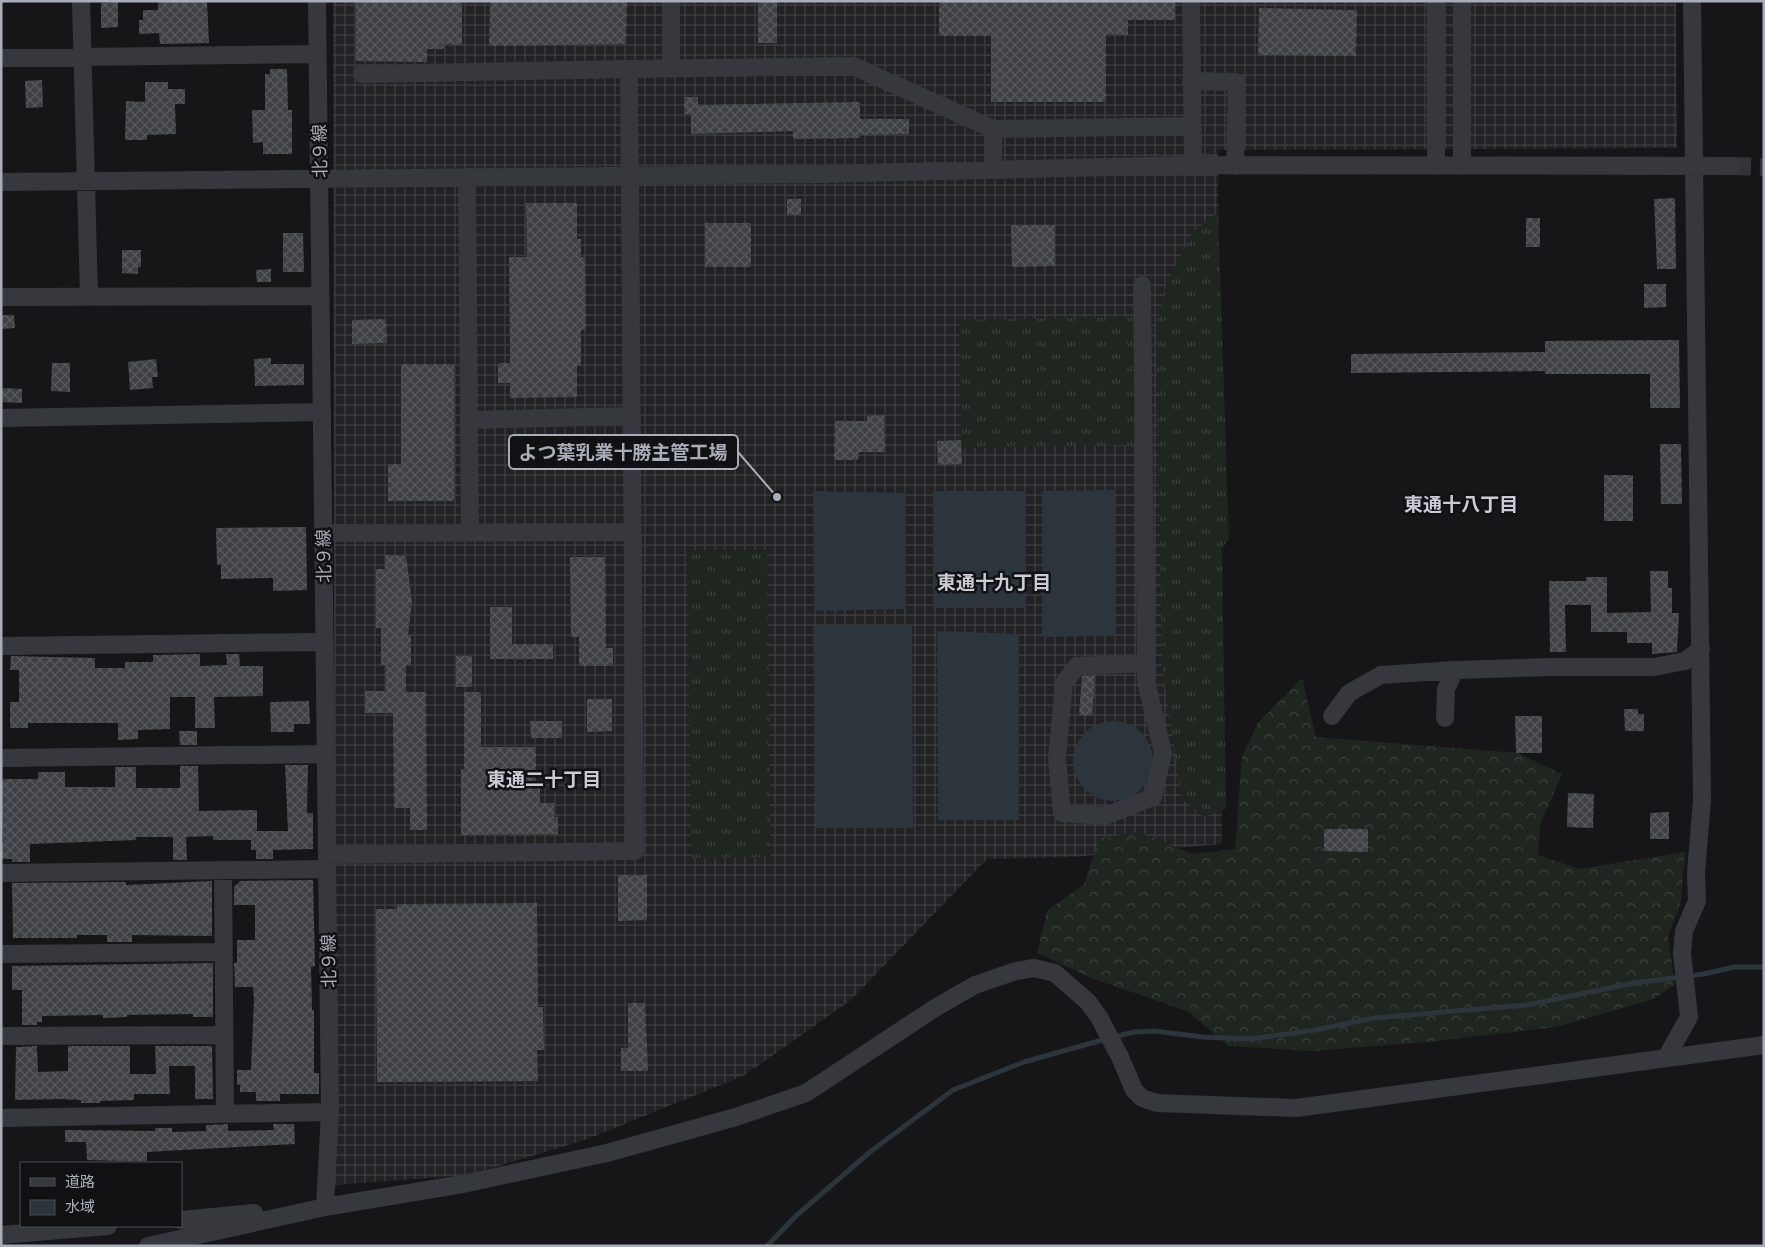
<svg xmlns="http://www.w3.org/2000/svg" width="1765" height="1247" font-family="'Golos Text','Noto Sans JP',sans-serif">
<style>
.industrial{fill:url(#industrial-grid)}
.grass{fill:url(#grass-tufts)}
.forest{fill:url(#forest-crowns)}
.water{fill:#2c353c}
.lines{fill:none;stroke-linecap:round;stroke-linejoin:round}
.stream{stroke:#2c353c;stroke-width:5}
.building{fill:url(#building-cross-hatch)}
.minor-tunnel{stroke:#333438;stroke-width:18;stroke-dasharray:18 9;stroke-linecap:butt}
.minor{stroke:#37383d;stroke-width:18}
.labels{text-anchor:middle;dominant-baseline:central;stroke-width:5;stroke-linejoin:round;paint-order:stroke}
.street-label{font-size:18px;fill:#a8adb8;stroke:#111113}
.neighbourhood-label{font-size:19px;font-weight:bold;fill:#c9ccd4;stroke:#111113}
.leader{fill:none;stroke:#a8adb8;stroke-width:2}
.callout-dot{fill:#a8adb8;stroke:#111113;stroke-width:2}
.callout{fill:#111113;stroke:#a8adb8;stroke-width:2}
.callout-label{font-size:19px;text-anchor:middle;font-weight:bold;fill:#a8adb8}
</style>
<defs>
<pattern id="industrial-grid" width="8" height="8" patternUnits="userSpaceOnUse" patternTransform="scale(1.25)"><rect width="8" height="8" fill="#222225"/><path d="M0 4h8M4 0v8" fill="none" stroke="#3f3f43"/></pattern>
<pattern id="grass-tufts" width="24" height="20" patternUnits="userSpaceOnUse" patternTransform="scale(1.25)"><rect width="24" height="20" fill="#1e261f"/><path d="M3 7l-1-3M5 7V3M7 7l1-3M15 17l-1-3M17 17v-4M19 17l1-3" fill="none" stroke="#3c433d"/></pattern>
<pattern id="forest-crowns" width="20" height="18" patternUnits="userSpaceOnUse" patternTransform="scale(1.25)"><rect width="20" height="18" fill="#1e261f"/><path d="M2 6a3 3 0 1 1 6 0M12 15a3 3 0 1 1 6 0" fill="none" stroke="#3c433d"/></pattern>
<pattern id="building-cross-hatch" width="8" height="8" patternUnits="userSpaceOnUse" patternTransform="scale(1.25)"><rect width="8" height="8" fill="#404145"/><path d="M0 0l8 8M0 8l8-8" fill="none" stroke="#595a5e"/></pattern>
</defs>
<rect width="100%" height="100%" fill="#161618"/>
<path class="industrial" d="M333 1H1676L1677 148 1218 150 1222 844 1072 857 987 859 851 1000 745 1075 588 1139 469 1175 335 1185Z"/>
<path class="grass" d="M1218 212 1229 539 1222 548 1226 809 1204 817 1182 799 1162 667 1156 328 1166 284 1193 232Z
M1135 317 1137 445 961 448 959 320Z
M767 550 771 857 691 858 687 551Z"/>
<path class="forest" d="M1302 678 1316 737 1518 753 1562 774 1540 825 1538 855 1579 869 1685 852 1681 902 1668 937 1675 984 1654 999 1556 1027 1429 1042 1311 1051 1229 1046 1187 1011 1091 978 1037 953 1047 911 1084 884 1100 838 1139 832 1192 854 1235 849 1242 756 1258 723Z"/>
<path class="water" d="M1114 490 1115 636 1042 637V491Z
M813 491 906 493V609L814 611Z
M933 491H1025V608H933Z
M912 625 913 828H816L813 626Z
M937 631 1019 634V820H938Z
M1073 761a40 40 0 1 1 80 0a40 40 0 1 1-80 0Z"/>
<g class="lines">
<path class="stream" d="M1114 1037 1134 1032 1154 1031 1203 1037 1250 1039 1315 1030 1374 1018 1527 1005 1634 983 1704 974 1734 967H1764
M767 1246 796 1216 870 1152 953 1090 1024 1062 1106 1039"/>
</g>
<path class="building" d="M158 1H207L209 43 160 44 159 33 139 34V20H143V10H158Z
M356 1H462V45L444 44V49H427V62L356 61Z
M490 1H627L626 44 491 46 489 44Z
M758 1H777V43H758Z
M939 1H1175V20H1128V35L1106 34V102H991V36H939Z
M118 2V27L101 28V3Z
M1259 8 1357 10 1356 56 1258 55Z
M270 69H287L288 110H292V154H263V142L253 143 252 110H265V74H270Z
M42 80 43 107 26 108 25 81Z
M145 82H168V89H185V104H175L176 134 147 135V140H125L126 101 145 102Z
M684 97H698V105L860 102V119H909V134L860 135V138L793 139V131L691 134V114H684Z
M1675 198 1676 269H1657L1654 199Z
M787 199H801V215H787Z
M526 203H577V239H581V257H585L586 330H581V366H577V397L510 398V383H498V363H510L509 257H527Z
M1526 218H1540V247H1526Z
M705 223H751V267H705Z
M1011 225H1055V266L1012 267Z
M283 233H303L304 272H283Z
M122 250H141V267H138V274L122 273Z
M271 269V282H257L256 270Z
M1644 284H1666V307L1644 308Z
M1 315H14L15 328 1 329Z
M386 319 387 343 352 344V320Z
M1679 340 1680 408H1650V374H1545V371L1351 373V354L1545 352V341Z
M271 358V364H304V385L255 386 254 359Z
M156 359 158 377H152L153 388 130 390 128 362Z
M52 363H70V392L51 391Z
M401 364H454V501H388V464H401Z
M1 388 22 389V403L1 402Z
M884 415 885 452H859L858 460H834L835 421H867V416Z
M961 440 962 464 938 465 937 441Z
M1660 444H1681L1682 504H1661Z
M1604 475H1633V521H1604Z
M306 527 307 590 273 591V578L221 579V565H217L216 528Z
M385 555 406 556 412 601 408 635H411V665H406V692H426L427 830H410V808H394L393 713H365V691H386V665H381V628H376V569H385Z
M570 557H605L606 648H613V666H579V637H571Z
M1650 571H1668V588H1672V613H1679L1677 652 1652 654V643H1627V632H1591V605H1565L1566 652H1550L1549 581H1586V577H1607V613L1651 612Z
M490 607H512V644H553V659H490Z
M200 654V666L227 665 226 654H239L240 666H263V696L214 697 215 728H195V697H170V729L138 730V739L118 740V723H28V728H10V702H19V670H10L11 656 95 658V668H125V662H153V655Z
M456 656H472V687H456Z
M1082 676H1095L1092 716 1079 715Z
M464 692H481V747H536V787H540V803H554V817H558V834L461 835V769H464Z
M587 699H612V731L587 732Z
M309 701 310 724H294V732H271L270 702Z
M1624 709H1638V714H1644V731H1625Z
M1515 716H1542V753H1516Z
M530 721H562V738H531Z
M179 731H197V745H180Z
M285 765H308L307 813H313V849L273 850V859H256V850H251V840H213V836L186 837 187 860H173V837H136V840L30 844V862H12V859H1V843H3L1 779H38V772H65V787H115V767H136V788H180V766H198L199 811 257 810V831H288Z
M1568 793 1594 794 1593 828 1567 827Z
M1669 812V839H1650V813Z
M1324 829H1368V852L1324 851Z
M618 875H647V920L618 921Z
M313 880 315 966 311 967 312 1010H314V1073H319V1094H280V1101H256V1092H240V1085H237V1070H251L254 999 253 987H235L234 963H237V940H255V905H234V887L240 881Z
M212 881V936L132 935V942H107V935H77V938H13L12 883 126 882V885Z
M537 903 538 1007H543L544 1050H537L538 1081 377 1082 376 909H397V904Z
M213 963V1017H193V1014L127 1015V1017L103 1018V1015L42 1016V1022H37V1025H22V990H12V966Z
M628 1003H645L648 1071H621V1048H628Z
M37 1046 38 1072 68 1071V1046H130V1074H156L155 1046H212L213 1099H195V1066H169L170 1094H134V1100L100 1101V1103H81V1100L59 1099 15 1100 16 1047Z
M228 1124V1131L274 1130 273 1124H294L295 1144 147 1152V1161H121L87 1160 86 1142H65V1130L155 1131V1128H172V1132L206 1131V1125Z"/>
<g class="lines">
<path class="minor-tunnel" d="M1733 166 1764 167"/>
<path class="minor" d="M81 1 89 296
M317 1 330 1112 325 1207
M1191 1 1193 165
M1436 1V166
M1462 1V166
M1 58 317 54
M671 68V1
M362 74 629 69
M1191 81 1237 82 1235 166
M993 170V129L1192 126
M467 177 470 532
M1 182 817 174 1193 165 1733 166
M1142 285 1146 663V681L1163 753 1153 797 1105 816 1062 813 1057 759 1064 683 1077 666 1146 663
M1 297 320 296
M1 418 322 412
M469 420 632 416
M323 533 632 532
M1 646 324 642
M1332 716 1349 693 1381 675 1455 670
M1445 718 1446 689 1455 670 1551 667H1654L1685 661 1701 649
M1 758 325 754
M327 855 635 851 629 69 853 66 993 129
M223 870 225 1112
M1 873 327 869
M1 954 224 952
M1 1036 224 1035
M1666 1058 1689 1017 1682 953 1684 931 1697 901 1696 873 1702 800 1692 1
M1 1118 330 1112
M181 1220 254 1213
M1 1235 108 1226
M148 1246 325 1207 463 1184 607 1153 736 1117 806 1093 935 1008 975 985 1016 971 1034 968 1055 973 1088 1002 1099 1017 1120 1057 1134 1090 1142 1098 1157 1103 1296 1108 1764 1045"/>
</g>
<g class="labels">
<g class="street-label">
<text transform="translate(319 151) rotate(-91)">北９線</text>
<text transform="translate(323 556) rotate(-91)">北９線</text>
<text transform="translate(328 961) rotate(-91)">北９線</text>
</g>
<g class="neighbourhood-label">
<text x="1461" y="503">東通十八丁目</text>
<text x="994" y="581">東通十九丁目</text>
<text x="544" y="778">東通二十丁目</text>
</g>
</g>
<path class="leader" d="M777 497L738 452"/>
<circle class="callout-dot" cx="777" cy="497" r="5"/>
<rect class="callout" x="509" y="435" width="229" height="34" rx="5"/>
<g class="callout-label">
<text x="623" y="459">よつ葉乳業十勝主管工場</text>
</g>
<rect width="1765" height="1247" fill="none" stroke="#a8adb8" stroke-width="5"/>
<rect x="20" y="1162" width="162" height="65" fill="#111113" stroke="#4d4f55"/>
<rect x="30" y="1178" width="25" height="8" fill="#37383d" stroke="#4d4f55"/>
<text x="65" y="1187" font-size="15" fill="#a8adb8">道路</text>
<rect x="30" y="1200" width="25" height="15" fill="#2c353c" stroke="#4d4f55"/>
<text x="65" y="1212" font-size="15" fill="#a8adb8">水域</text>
</svg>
